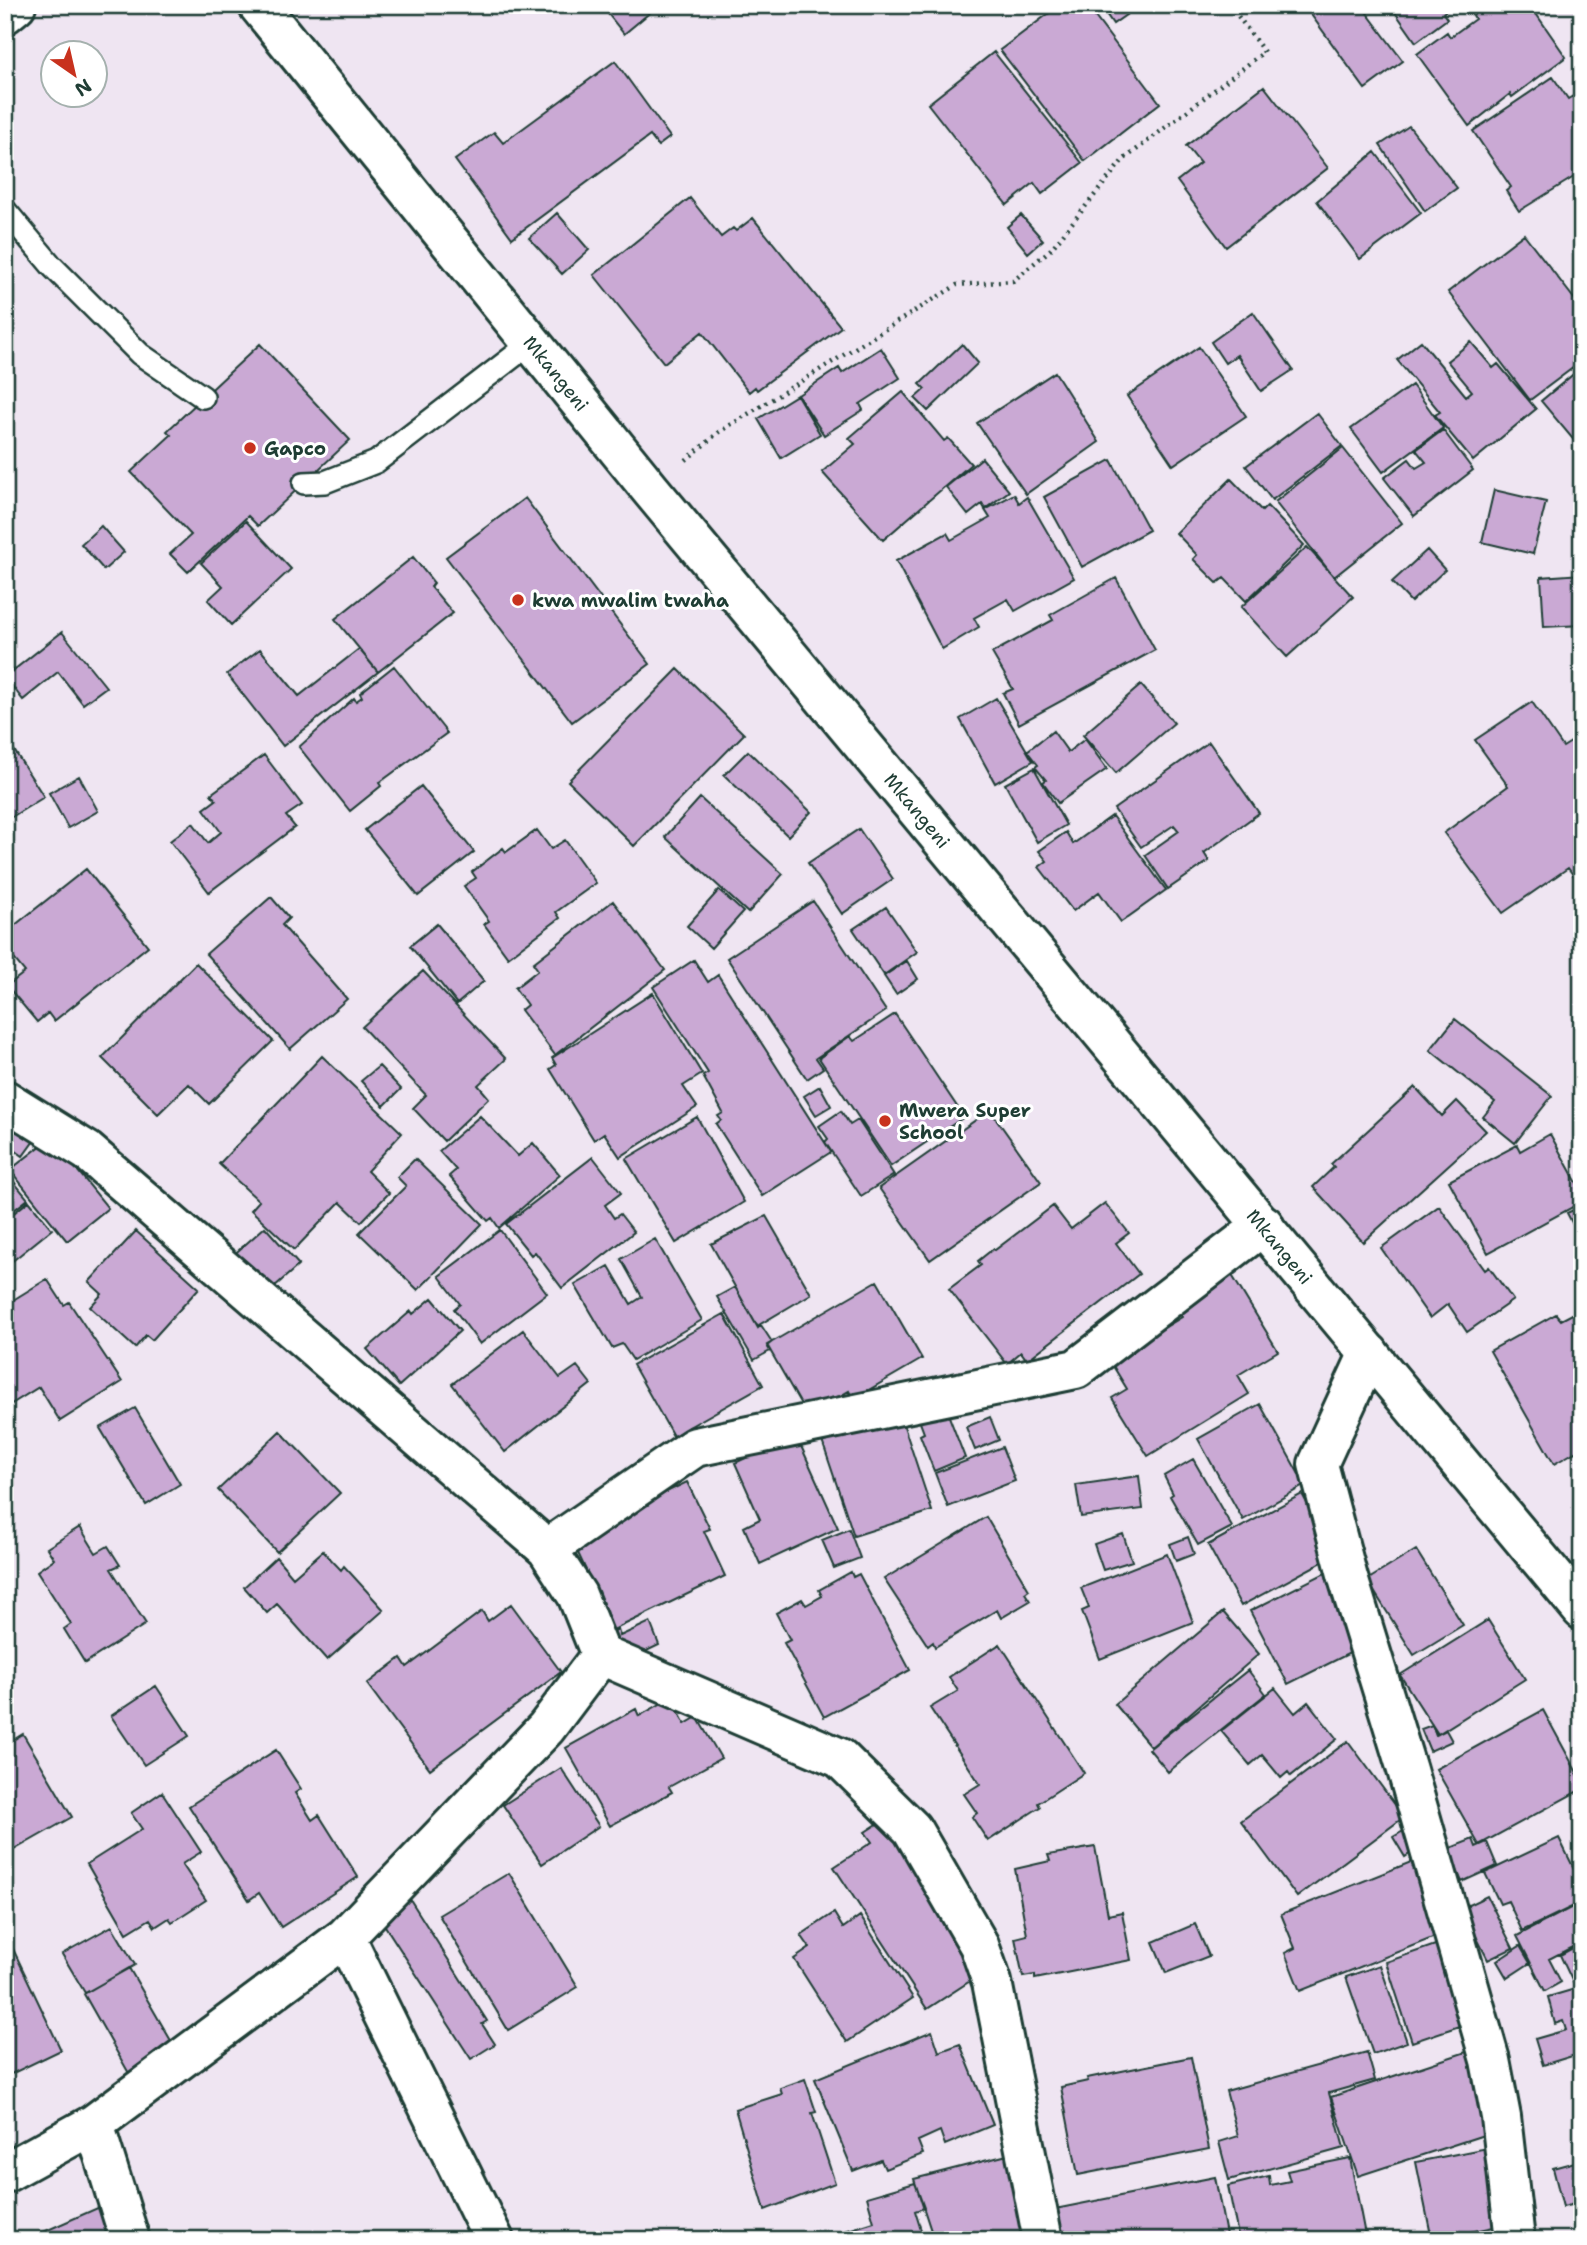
<svg xmlns="http://www.w3.org/2000/svg" width="1587" height="2245" font-family="'Shantell Sans',sans-serif">
<style>
.building{fill:#caa9d4;stroke:#1f3d34;stroke-width:2}
.lines{fill:none;stroke-linecap:round;stroke-linejoin:round}
.lane-casing{stroke:#1f3d34;stroke-width:26}
.street-casing{stroke:#1f3d34;stroke-width:44}
.secondary-casing{stroke:#1f3d34;stroke-width:44}
.path{stroke:#1f3d34;stroke-width:4.5;stroke-dasharray:2 5;stroke-linecap:butt}
.lane{stroke:#fff;stroke-width:21}
.street{stroke:#fff;stroke-width:38}
.secondary{stroke:#fff;stroke-width:38}
.poi-dot{fill:#c8321e;stroke:#fff;stroke-width:2.5}
.labels{text-anchor:middle;dominant-baseline:central;stroke-width:6;stroke-linejoin:round;paint-order:stroke}
.street-label{font-size:19px;fill:#1f3d34;stroke:#fff}
.poi-label{font-size:19px;font-weight:bold;fill:#1f3d34;stroke:#fff;text-anchor:start}
</style>
<rect width="100%" height="100%" fill="#efe5f2"/>
<filter id="ink" filterUnits="userSpaceOnUse"><feTurbulence type="fractalNoise" baseFrequency=".0143" numOctaves="2"/><feDisplacementMap in="SourceGraphic" scale="14" xChannelSelector="R" yChannelSelector="G"/><feConvolveMatrix kernelMatrix="1 2 1 2 8 2 1 2 1" color-interpolation-filters="sRGB"/></filter>
<g filter="url(#ink)">
<path class="building" d="M601 5H659L624 34Z
M1060 5H1086L1160 103 1085 161 1000 50Z
M1100 5H1140L1113 24Z
M1304 5H1361L1403 61 1365 89Z
M1390 5H1453L1443 13 1447 19 1416 42Z
M1482 5H1530L1566 57 1512 97 1510 94 1469 126 1417 54 1447 32 1450 37 1475 19 1472 13Z
M994 52 1082 163 1042 194 1034 183 1007 205 928 104Z
M615 61 670 137 658 146 650 136 512 238 455 160 494 132 503 143Z
M1553 77 1568 99 1573 96 1582 108V172L1519 211 1506 191 1511 187 1473 131Z
M1264 86 1328 168 1226 247 1177 181 1200 163 1186 146Z
M1409 126 1457 188 1425 211 1380 145Z
M1375 152 1421 213 1360 259 1317 201Z
M690 198 721 237 733 228 736 231 753 218 841 327 757 390 755 387 749 392 702 332 664 363 594 275Z
M557 213 589 250 562 274 529 238Z
M1021 215 1043 240 1028 253 1007 227Z
M1524 234 1582 309V361L1530 400 1448 292Z
M1253 312 1293 370 1261 391 1237 355 1225 363 1211 342Z
M1421 341 1466 396 1472 391 1447 361 1471 342 1493 368 1498 364 1536 409 1473 461 1435 415 1440 412 1397 360Z
M260 344 350 440 258 526 248 516 188 572 170 554 191 535 131 472 171 435 167 431Z
M962 344 978 363 928 411 915 398 925 389 920 384Z
M1199 347 1246 416 1173 465 1127 396Z
M881 348 900 378 860 404 863 410 824 435 798 395 839 368 842 373Z
M1582 367V450L1541 401Z
M1055 372 1099 442 1026 494 977 423Z
M1412 385 1443 428 1383 472 1351 429Z
M903 392 944 441 948 438 971 464 883 540 822 472 855 444 849 438Z
M797 395 820 434 781 458 758 419Z
M1317 413 1342 446 1272 500 1246 466Z
M1443 430 1473 470 1414 516 1384 478 1409 459 1416 468 1426 462 1416 450Z
M1343 448 1402 523 1334 577 1275 502Z
M982 458 1009 491 985 509 982 504 968 515 946 487Z
M1111 460 1149 530 1082 567 1044 497Z
M1231 479 1262 511 1267 506 1304 545 1246 601 1224 578 1217 583 1193 559 1197 555 1176 533Z
M1494 490 1546 502 1533 554 1482 542Z
M1014 494 1019 503 1027 497 1074 578 1015 611 1008 599 974 618 979 627 942 649 896 561 947 533 951 540 990 518 985 510Z
M525 498 650 664 572 722 446 557Z
M246 521 291 569 231 625 208 600 223 586 201 563Z
M101 526 124 552 104 570 81 544Z
M1307 547 1353 597 1287 657 1241 607Z
M1427 550 1445 570 1411 602 1392 582Z
M413 557 434 583 431 587 453 613 378 672 335 619Z
M1582 574V625L1544 627 1541 577Z
M1116 578 1155 650 1019 724 1003 693 1013 689 992 653 1053 620 1050 615Z
M62 632 106 687 83 704 58 672 23 700 5 677Z
M260 649 299 696 359 649 378 672 283 746 227 674Z
M394 666 447 733 379 783 381 786 350 811 299 747 354 698 356 701 362 697 360 693Z
M678 669 744 734 634 846 568 781Z
M1141 685 1174 723 1116 773 1083 735Z
M996 698 1033 761 995 783 960 719Z
M1532 702 1563 747 1582 735V887L1568 868 1503 913 1444 833 1508 786 1475 740Z
M1053 731 1068 752 1085 739 1107 769 1058 803 1043 782 1046 780 1035 767 1038 765 1027 751Z
M5 736 44 797 5 821Z
M1209 742 1259 813 1204 853 1209 861 1168 889 1145 855 1179 831 1174 825 1141 847 1114 809Z
M748 751 811 812 788 836 724 775Z
M264 755 302 805 286 816 295 827 209 892 170 841 193 823 208 843 221 832 204 809 216 800 211 794Z
M1034 768 1066 825 1037 842 1005 784Z
M79 776 98 811 68 828 49 793Z
M421 786 474 852 418 896 365 830Z
M700 798 783 874 748 913 665 837Z
M1112 816 1166 890 1121 922 1099 892 1073 911 1039 867 1047 861 1039 851 1066 832 1073 844Z
M859 829 893 879 842 914 808 863Z
M537 830 551 849 565 840 596 883 556 912 560 918 508 957 484 924 489 921 464 886 476 878 472 872 503 848 506 852Z
M86 869 148 946 54 1021 48 1013 37 1022 7 986 25 972 5 948V933Z
M719 890 743 912 711 948 687 926Z
M271 897 289 918 282 925 347 999 290 1049 206 954Z
M613 901 665 970 555 1055 521 1010 527 1005 515 988 538 970 533 963Z
M813 901 886 1011 816 1058 823 1068 807 1079 727 958Z
M886 907 917 952 884 975 853 929Z
M437 924 484 981 457 1004 410 946Z
M694 960 708 982 718 975 831 1152 762 1196 716 1124 721 1120 718 1116 723 1113 703 1076 708 1073 653 987Z
M907 961 918 979 896 994 884 976Z
M196 963 273 1041 209 1104 189 1084 158 1114 102 1058Z
M423 971 506 1059 478 1085 489 1098 444 1141 413 1108 426 1095 362 1027Z
M653 993 702 1074 683 1086 697 1107 620 1157 604 1133 594 1140 550 1069 556 1065 552 1058Z
M895 1014 964 1117 891 1166 819 1058 850 1036 854 1041Z
M1455 1019 1552 1096 1515 1143 1483 1117 1495 1102 1430 1050Z
M322 1056 402 1133 367 1171 389 1193 361 1222 340 1202 294 1250 251 1210 259 1201 219 1164Z
M379 1066 401 1089 384 1106 361 1081Z
M820 1086 831 1106 816 1115 804 1096Z
M1415 1087 1442 1116 1457 1101 1486 1131 1363 1242 1313 1187 1334 1167 1331 1164Z
M990 1110 1041 1182 930 1260 879 1188Z
M841 1111 850 1125 858 1120 894 1175 861 1196 825 1142 828 1139 819 1126Z
M480 1116 518 1156 533 1143 560 1175 499 1228 492 1218 488 1221 449 1176 456 1170 439 1151Z
M5 1117 36 1138 23 1156 5 1143Z
M697 1117 744 1202 676 1243 626 1159Z
M1550 1134 1582 1192V1202L1488 1253 1449 1181 1517 1145 1520 1151Z
M51 1138 108 1208 67 1241 10 1170Z
M593 1157 621 1193 605 1205 614 1218 620 1214 634 1232 562 1288 535 1252 531 1255 506 1224Z
M415 1159 482 1224 418 1290 359 1233 406 1186 397 1177Z
M5 1171 28 1199 5 1217Z
M29 1201 52 1229 5 1267V1220Z
M1105 1203 1129 1233 1116 1243 1139 1274 1027 1360 1021 1352 1007 1364 949 1289 981 1265 978 1261 993 1249 995 1250 1053 1206 1071 1229Z
M1439 1206 1485 1270 1489 1267 1513 1300 1467 1332 1448 1304 1430 1318 1381 1248Z
M1582 1206V1242L1567 1213Z
M766 1216 811 1294 757 1326 711 1244Z
M265 1227 299 1265 265 1295 231 1257Z
M500 1230 547 1293 480 1344 454 1309 460 1304 439 1276Z
M136 1231 199 1288 152 1340 146 1335 135 1348 90 1307 102 1294 89 1282Z
M655 1239 702 1320 633 1360 622 1344 612 1348 575 1285 609 1266 631 1304 642 1297 621 1259Z
M1227 1267 1278 1351 1238 1375 1249 1394 1148 1456 1112 1398 1127 1389 1110 1361 1182 1317 1172 1301Z
M47 1279 64 1305 69 1302 122 1382 60 1421 39 1387 5 1408V1305Z
M877 1281 922 1359 853 1399 849 1391 807 1415 767 1345Z
M735 1287 758 1328 761 1325 772 1342 767 1346 770 1351 754 1360 717 1297Z
M432 1298 460 1331 399 1386 367 1349 411 1311 413 1314Z
M1582 1309V1448L1554 1464 1490 1351 1556 1314 1561 1320Z
M724 1314 763 1385 673 1436 633 1365Z
M523 1330 560 1378 577 1366 591 1384 505 1452 452 1384Z
M1260 1404 1305 1485 1243 1520 1198 1439Z
M945 1406 965 1458 934 1471 920 1435 924 1433 918 1417Z
M135 1408 180 1484 146 1505 100 1428Z
M899 1411 932 1511 854 1536 819 1432Z
M990 1417 999 1440 975 1450 966 1427Z
M280 1431 340 1493 277 1552 218 1490Z
M796 1435 838 1528 760 1564 744 1527 760 1519 735 1463Z
M1002 1447 1015 1481 948 1507 935 1473Z
M1193 1459 1232 1527 1198 1545 1170 1496 1173 1494 1164 1476Z
M1139 1476 1143 1509 1081 1517 1076 1485Z
M687 1482 710 1529 704 1531 725 1576 609 1632 593 1585 571 1538Z
M1302 1494 1335 1555 1241 1606 1208 1545Z
M986 1517 1029 1590 1025 1593 1030 1601 1001 1618 997 1610 935 1647 933 1642 928 1646 884 1579Z
M80 1527 96 1553 108 1546 120 1565 111 1569 146 1624 85 1663 64 1629 71 1624 37 1571 54 1559 47 1548Z
M849 1529 860 1558 834 1568 822 1540Z
M1123 1534 1132 1561 1103 1570 1094 1544Z
M1188 1537 1194 1554 1176 1561 1170 1544Z
M1416 1550 1463 1625 1414 1655 1367 1580Z
M323 1551 341 1570 344 1566 384 1610 327 1660 277 1604 267 1613 244 1587 276 1557 293 1577Z
M1167 1554 1193 1622 1100 1659 1082 1611 1089 1608 1081 1588Z
M851 1572 853 1577 859 1574 910 1670 824 1717 784 1643 790 1640 776 1613 802 1599 806 1605 822 1596 819 1590Z
M1325 1573 1362 1647 1288 1684 1250 1611Z
M511 1604 561 1672 430 1769 367 1684 401 1658 407 1667 482 1611 488 1621Z
M1223 1612 1259 1654 1151 1747 1115 1704Z
M1488 1620 1525 1679 1438 1734 1400 1675Z
M650 1622 659 1645 626 1661 612 1633 618 1630 620 1636Z
M1000 1644 1084 1773 1038 1803 1040 1807 988 1841 972 1817 977 1813 964 1794 980 1784 930 1708 958 1691 949 1677Z
M1248 1670 1266 1694 1168 1772 1149 1749Z
M156 1686 189 1736 144 1765 111 1716Z
M1275 1688 1295 1713 1308 1702 1337 1739 1291 1776 1288 1772 1281 1778 1262 1755 1250 1765 1221 1731Z
M671 1698 685 1724 697 1717 721 1758 669 1787 672 1792 610 1826 566 1748 636 1709 639 1716Z
M1543 1710 1582 1782V1789L1479 1845 1436 1769Z
M1432 1725 1436 1735 1446 1730 1452 1741 1430 1751 1421 1729Z
M23 1734 72 1817 5 1855V1745Z
M1348 1741 1404 1817 1297 1897 1241 1821Z
M276 1750 301 1789 295 1793 312 1820 319 1815 358 1877 281 1927 259 1893 249 1900 189 1806Z
M561 1768 599 1826 542 1864 503 1805Z
M162 1792 201 1852 182 1864 206 1900 172 1922 169 1918 155 1927 150 1919 127 1933 87 1864 142 1829 131 1813Z
M885 1819 987 1970 927 2009 834 1867 872 1842 865 1832Z
M1412 1826 1423 1845 1405 1857 1393 1837Z
M1559 1838 1582 1885V1902L1522 1931 1508 1901 1500 1904 1485 1873Z
M1473 1839 1476 1847 1487 1842 1497 1866 1462 1882 1448 1849Z
M1095 1847 1108 1915 1122 1912 1131 1960 1035 1979V1975L1023 1977 1015 1938 1027 1935 1015 1869 1050 1861 1048 1855Z
M1411 1862 1440 1935 1300 1991 1285 1953 1295 1948 1281 1914Z
M509 1873 578 1987 508 2030 439 1915Z
M408 1896 487 2021 482 2024 495 2044 471 2059 378 1915Z
M1487 1896 1513 1948 1488 1960 1462 1908Z
M1582 1902V1942L1549 1959 1561 1982 1545 1991 1517 1936Z
M834 1913 843 1928 860 1916 913 1998 847 2042 794 1959 810 1948 801 1935Z
M1195 1924 1209 1956 1166 1973 1153 1942Z
M112 1926 135 1965 85 1993 62 1954Z
M1441 1943 1468 2023 1412 2042 1386 1962Z
M1582 1943V1986L1576 1989 1560 1955Z
M1520 1946 1530 1963 1507 1978 1497 1961Z
M13 1949 61 2050 5 2077V1953Z
M1380 1965 1407 2042 1373 2054 1346 1977Z
M129 1968 181 2058 135 2084 84 1994Z
M1575 1989 1582 2012V2053L1543 2065 1535 2039 1566 2030 1563 2021 1555 2024 1548 1997Z
M932 2031 939 2052 960 2044 993 2125 945 2145 940 2131 918 2141 923 2154 885 2169 881 2160 853 2171 815 2079Z
M1472 2050 1499 2130 1358 2176 1331 2097Z
M1367 2052 1375 2080 1329 2093 1344 2148 1229 2180 1219 2142 1238 2136 1226 2091Z
M1191 2057 1209 2149 1078 2175 1061 2087 1088 2081 1087 2078Z
M805 2079 816 2112 812 2113 835 2183 765 2210 735 2109 782 2094 780 2088Z
M1487 2148 1503 2225 1432 2240 1416 2162Z
M1019 2152 1035 2240H934L914 2179Z
M1350 2158 1366 2240H1239L1228 2186 1269 2176 1270 2185 1290 2181 1287 2171Z
M1582 2160V2202L1563 2207 1553 2168Z
M1215 2177 1227 2240H1061L1055 2209Z
M915 2183 924 2208 915 2211 924 2240H816L874 2222 867 2197Z
M102 2206 116 2240H34L32 2237Z"/>
<g class="lines">
<g class="lane-casing">
<path id="lane" d="M5 210 52 266 140 354 203 397
M304 483 325 482 376 462 531 343"/>
</g>
<g class="street-casing">
<path id="street" d="M5 1100 87 1151 547 1549
M1369 1353 1318 1464 1348 1578 1407 1770 1490 2060 1501 2117 1515 2240
M601 1655 840 1758 912 1829 979 1945 992 1982 1043 2240
M345 1937 494 2240
M94 2124 130 2240
M5 2173 94 2124 345 1937 546 1728 601 1655 577 1595 547 1549 695 1447 1076 1369 1264 1225"/>
</g>
<g class="secondary-casing">
<g id="secondary">
<path id="s1" d="M258 5 650 489 1582 1610"/>
<path d="M5 14 16 5"/>
</g>
</g>
<path class="path" d="M686 460 719 432 957 285 1013 281 1051 249 1123 160 1264 52 1230 5"/>
<use href="#lane" class="lane"/>
<use href="#street" class="street"/>
<use href="#secondary" class="secondary"/>
</g>
</g>
<g class="poi-dot">
<circle cx="250" cy="448" r="7"/>
<circle cx="518" cy="600" r="7"/>
<circle cx="885" cy="1121" r="7"/>
</g>
<g class="labels">
<g class="street-label">
<text stroke="none"><textPath href="#s1" startOffset="474">Mkangeni</textPath></text>
<text stroke="none"><textPath href="#s1" startOffset="1041">Mkangeni</textPath></text>
<text stroke="none"><textPath href="#s1" startOffset="1608">Mkangeni</textPath></text>
</g>
<g class="poi-label">
<text x="264" y="448">Gapco</text>
<text x="532" y="600">kwa mwalim twaha</text>
<text x="899" y="1110">Mwera Super<tspan x="899" dy="22">School</tspan></text>
</g>
</g>
<rect width="1587" height="2245" fill="none" stroke="#fff" stroke-width="28"/>
<rect x="14" y="14" width="1559" height="2217" fill="none" stroke="#1f3d34" stroke-width="2.5" filter="url(#ink)"/>
<g transform="translate(74 74) rotate(146)"><circle r="33" fill="#ffffff" stroke="#a5b1ae" stroke-width="2"/>
<path d="M0-5L12 26L0 18L-12 26Z" fill="#c8321e"/>
<text y="-10" font-size="19" font-weight="bold" text-anchor="middle" fill="#1f3d34">N</text>
</g>
</svg>
